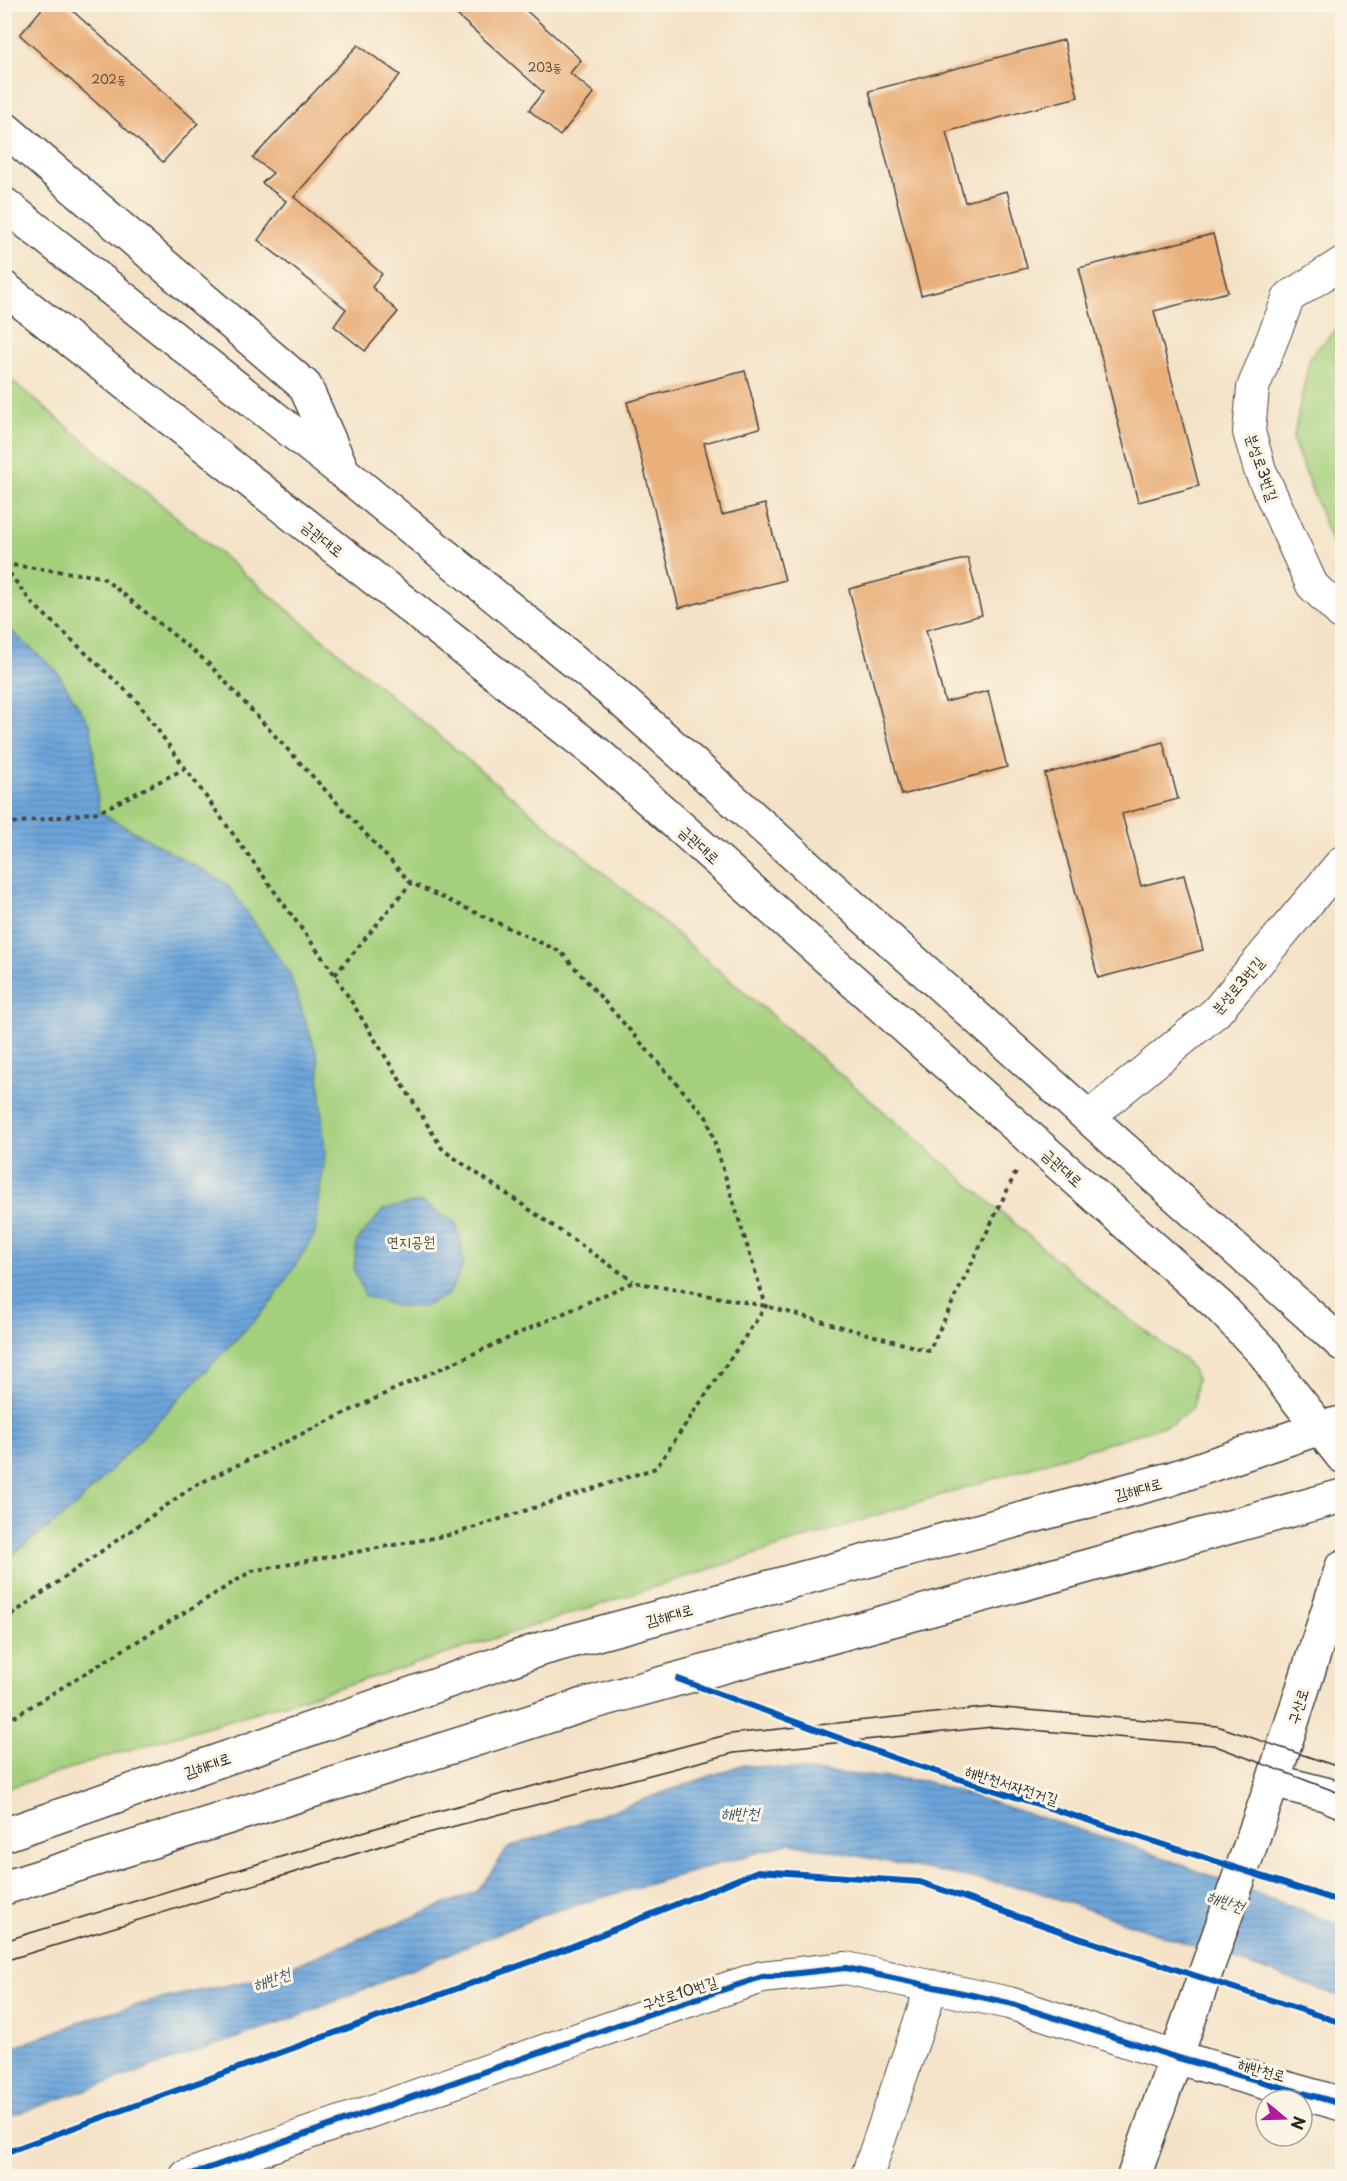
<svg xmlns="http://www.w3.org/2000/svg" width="1347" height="2181" font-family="'Playpen Sans','Poor Story',sans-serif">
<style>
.park{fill:#a4d07d;stroke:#687e54;stroke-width:1.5}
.water{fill:url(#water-rules);stroke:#4c6883;stroke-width:1.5}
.building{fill:#e9b07c}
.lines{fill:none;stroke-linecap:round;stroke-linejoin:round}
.street-casing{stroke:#494642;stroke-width:34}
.secondary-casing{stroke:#494642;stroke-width:36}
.primary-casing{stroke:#494642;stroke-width:36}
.path{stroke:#494642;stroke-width:4;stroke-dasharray:4.5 4.5;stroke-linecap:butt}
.street{stroke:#fff;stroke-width:32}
.secondary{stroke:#fff;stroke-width:33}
.primary{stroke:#fff;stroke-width:33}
.tram{stroke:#2b2b2b;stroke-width:1.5}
.cycleway-casing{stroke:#fcf5e5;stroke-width:10}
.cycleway{stroke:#0057b8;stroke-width:6}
.labels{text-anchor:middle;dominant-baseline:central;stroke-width:6;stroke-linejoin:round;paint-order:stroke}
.number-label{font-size:12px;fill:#5a4c3f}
.street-label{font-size:15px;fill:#2b2b2b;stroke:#fcf5e5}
.park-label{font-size:15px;fill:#495440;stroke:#fcf5e5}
.water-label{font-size:16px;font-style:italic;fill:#425669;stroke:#fcf5e5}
</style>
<defs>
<pattern id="water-rules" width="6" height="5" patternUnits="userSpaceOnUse" patternTransform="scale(1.5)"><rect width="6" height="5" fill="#6ca5db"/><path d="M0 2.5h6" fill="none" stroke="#5987b2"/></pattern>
</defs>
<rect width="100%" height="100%" fill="#fcf5e5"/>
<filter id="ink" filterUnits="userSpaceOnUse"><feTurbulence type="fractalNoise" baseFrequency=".0167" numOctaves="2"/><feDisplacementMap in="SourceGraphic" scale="12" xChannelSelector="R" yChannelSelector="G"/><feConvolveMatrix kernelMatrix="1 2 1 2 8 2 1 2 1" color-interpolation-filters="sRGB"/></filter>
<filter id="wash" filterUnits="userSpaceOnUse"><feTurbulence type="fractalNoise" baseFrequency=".008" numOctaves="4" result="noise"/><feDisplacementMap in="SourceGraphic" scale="24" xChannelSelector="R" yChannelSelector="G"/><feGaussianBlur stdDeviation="1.35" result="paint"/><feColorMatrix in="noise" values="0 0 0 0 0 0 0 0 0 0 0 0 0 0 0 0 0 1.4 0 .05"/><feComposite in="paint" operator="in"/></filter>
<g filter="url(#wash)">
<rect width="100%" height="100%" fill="#f4e2c7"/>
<path class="park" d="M1342 324V566L1339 562 1293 440 1310 356Z
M4 374 646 908 1100 1297 1187 1362 1197 1378 1193 1408 1173 1423 915 1503 393 1671 132 1749 5 1789Z"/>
<path class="water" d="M5 626 56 670 91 727 99 812 227 884 289 972 318 1058 325 1155 315 1234 272 1302 75 1507 5 1560Z
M420 1202 456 1223 461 1244 463 1266 449 1294 423 1307 395 1306 365 1296 354 1270 357 1241 384 1209Z
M741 1765 924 1781 1138 1848 1342 1926V1997L1029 1889 791 1843 545 1914 297 2017 5 2118V2049L21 2045 99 2015 174 1996 262 1978 478 1891 508 1848Z"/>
<g id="blocks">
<path class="building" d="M464 4H519L581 60 570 73 594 93 560 136 529 110 543 92 457 15Z
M45 5H66L198 123 163 162 20 35Z
M1064 40 1078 97 946 132 965 202 1007 191 1027 268 921 295 869 91Z
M358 45 400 75 294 197 382 274 372 287 398 312 365 351 334 326 346 309 258 240 286 201 262 183 273 173 253 158Z
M1213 234 1228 292 1154 311 1199 486 1138 502 1079 268Z
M745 371 760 428 704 443 722 515 765 504 785 580 679 608 627 402Z
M968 558 982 615 926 630 945 702 988 691 1007 767 902 795 849 589Z
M1163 742 1178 799 1122 814 1141 886 1184 875 1203 950 1098 978 1045 774Z"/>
</g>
</g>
<g filter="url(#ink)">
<use href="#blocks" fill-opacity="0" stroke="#494642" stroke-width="1.5"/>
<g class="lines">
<g class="street-casing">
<path id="street" d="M1342 263 1289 297 1253 388 1249 432 1260 470 1312 585 1342 614
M1089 1117 1216 1012 1342 862
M186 2176 652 2013 762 1977 846 1968 1009 2003 1175 2057
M867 2176 932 1986"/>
</g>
<g class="secondary-casing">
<path id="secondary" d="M1273 1781 1325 1794 1342 1801
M1175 2057 1342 2104
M1134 2176 1273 1781 1342 1567"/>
</g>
<g class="primary-casing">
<path id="primary" d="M4 128 305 386 341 467
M4 204 343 472 618 697 1342 1344
M4 288 599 755 1219 1306 1265 1354 1285 1384 1342 1456
M4 1835 541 1649 1170 1479 1320 1428 1341 1423
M4 1888 587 1704 1342 1496"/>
</g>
<path class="path" d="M4 564 102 577 207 662 411 883 561 952 707 1118 766 1306 656 1468 454 1534 252 1571 4 1723
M4 566 31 602 136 700 335 975 443 1150 633 1281
M4 824 99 812 186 768
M335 975 411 883
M4 1620 194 1486 393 1390 633 1282 766 1306 929 1351 1016 1172"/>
<use href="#street" class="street"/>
<use href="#secondary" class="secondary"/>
<use href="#primary" class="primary"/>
<path class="tram" d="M4 1941 389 1824 730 1734 992 1707 1217 1726 1342 1768
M4 1961 394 1842 734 1753 993 1727 1213 1745 1342 1794"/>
<g class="cycleway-casing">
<path id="cycleway" d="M678 1679 894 1758 1342 1902
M4 2153 563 1950 758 1871 920 1882 1079 1938 1342 2023
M186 2176 652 2013 762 1977 846 1968 1009 2003 1175 2057 1342 2104"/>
</g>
<use href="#cycleway" class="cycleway"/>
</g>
</g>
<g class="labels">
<g class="number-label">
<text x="545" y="67">203동</text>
<text x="109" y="79">202동</text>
</g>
<g class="street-label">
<text transform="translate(1263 467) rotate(71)">분성로3번길</text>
<text transform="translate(323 538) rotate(38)">금관대로</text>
<text transform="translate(700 844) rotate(42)">금관대로</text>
<text transform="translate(1237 985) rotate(-49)">분성로3번길</text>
<text transform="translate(1063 1167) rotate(42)">금관대로</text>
<text transform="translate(1138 1488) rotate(-15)">김해대로</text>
<text transform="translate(669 1614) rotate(-15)">김해대로</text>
<text transform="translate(1297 1706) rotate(-72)">구산로</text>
<text transform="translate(207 1764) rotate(-19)">김해대로</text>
<text transform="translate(1012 1784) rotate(18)">해반천서자전거길</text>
<text transform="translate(679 1992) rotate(-18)">구산로10번길</text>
<text transform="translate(1262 2069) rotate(16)">해반천로</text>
</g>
<g class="park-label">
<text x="411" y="1240">연지공원</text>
</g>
<g class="water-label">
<text x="740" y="1812">해반천</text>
<text transform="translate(1226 1900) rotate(18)">해반천</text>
<text transform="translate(271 1978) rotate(-20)">해반천</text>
</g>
</g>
<rect width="1347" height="2181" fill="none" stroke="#fcf5e5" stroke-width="24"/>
<g transform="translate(1284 2118) rotate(109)"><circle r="28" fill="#fcf5e5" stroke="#a8a49b" stroke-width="1.5"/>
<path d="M0-4.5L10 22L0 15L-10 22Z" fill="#b5179e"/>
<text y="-9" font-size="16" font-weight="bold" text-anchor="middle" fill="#2b2b2b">N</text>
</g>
</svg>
